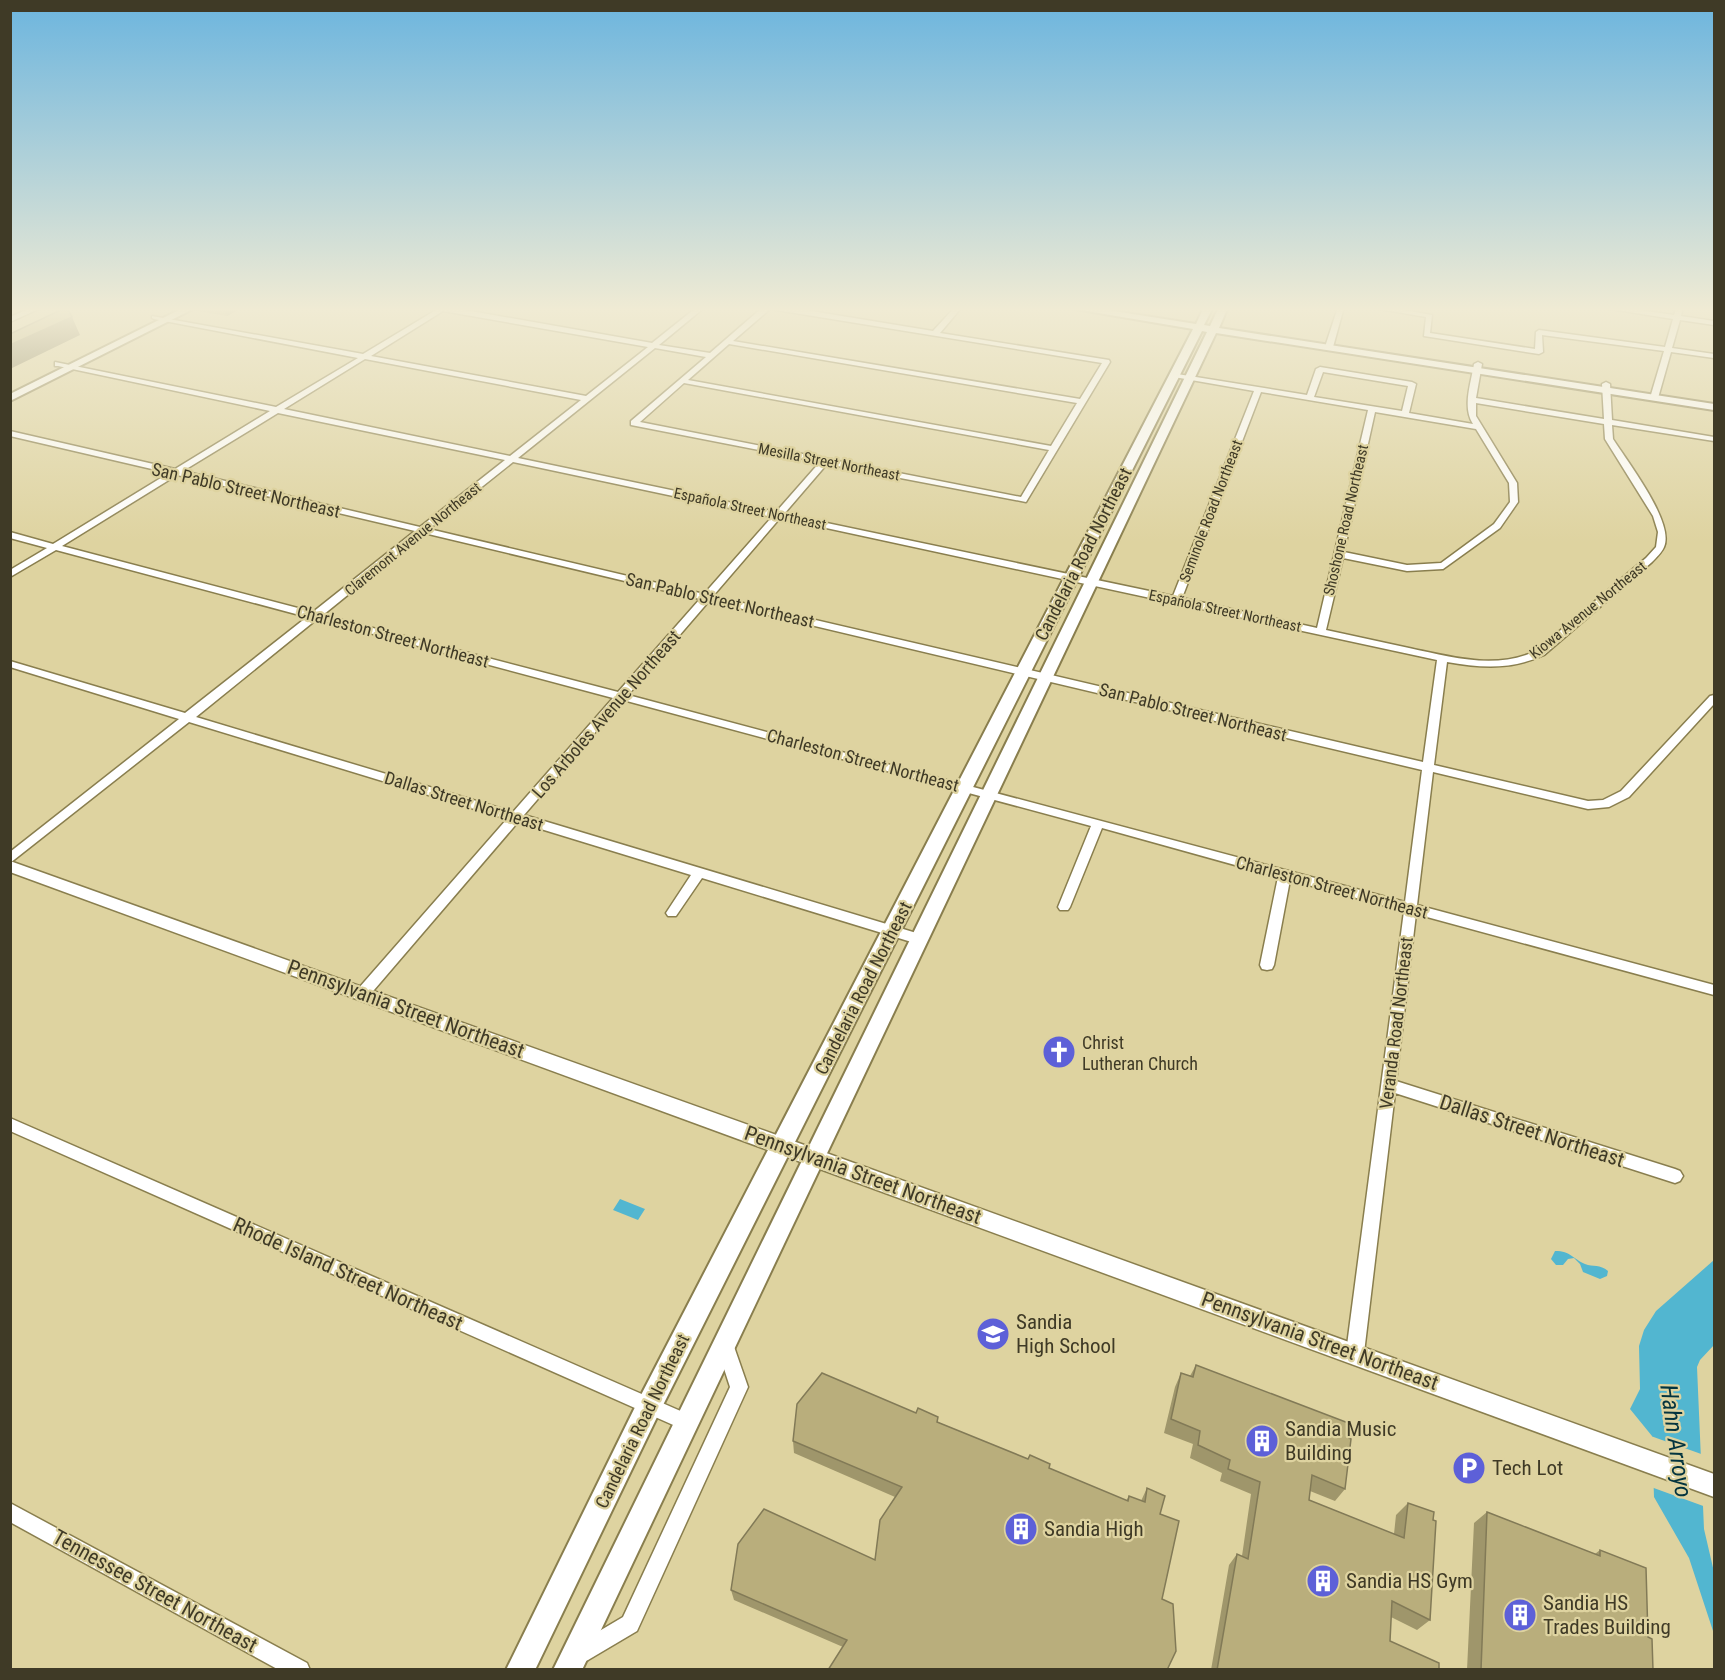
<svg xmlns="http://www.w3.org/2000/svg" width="1725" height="1680" font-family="'Roboto Condensed',sans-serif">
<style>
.water{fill:#52b6d0}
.pier{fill:#ded3a0}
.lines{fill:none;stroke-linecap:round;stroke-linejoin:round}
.minor-casing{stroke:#897e4e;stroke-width:3}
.tertiary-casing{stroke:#897e4e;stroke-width:3}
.secondary-casing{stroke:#897e4e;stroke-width:4}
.minor{fill:#fff;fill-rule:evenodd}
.tertiary{fill:#fff;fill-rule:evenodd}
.secondary{fill:#fff;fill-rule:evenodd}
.wall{fill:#9f966b}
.shaded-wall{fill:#827a57}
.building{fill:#b9ae7c;stroke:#827a57;stroke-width:1.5}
.labels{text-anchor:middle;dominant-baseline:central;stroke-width:4.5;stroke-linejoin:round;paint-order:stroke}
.far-street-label{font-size:15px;fill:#3f3a26;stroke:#ded3a0}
.street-label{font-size:18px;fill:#3f3a26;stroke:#ded3a0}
.poi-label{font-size:18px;fill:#3f3a26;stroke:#ded3a0;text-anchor:start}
.near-street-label{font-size:21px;fill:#3f3a26;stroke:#ded3a0}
.near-poi-label{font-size:21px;fill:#3f3a26;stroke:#ded3a0;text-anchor:start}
.near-water-label{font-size:24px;font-style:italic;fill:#03343f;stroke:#ded3a0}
</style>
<rect width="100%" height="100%" fill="#ded3a0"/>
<path class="water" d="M620 1199 645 1209 638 1220 613 1210Z
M1555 1251C1571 1251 1573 1259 1585 1264 1593 1267 1600 1264 1608 1271L1607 1276 1600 1279 1583 1272 1580 1264 1574 1258 1568 1259 1563 1265H1556L1551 1259Z
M1714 1260V1345L1700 1360 1697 1367 1704 1529 1714 1572V1634L1689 1558 1654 1497 1652 1436 1630 1409 1640 1389 1639 1346 1644 1330 1656 1311Z"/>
<path class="pier" d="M1648 1435 1704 1455 1706 1507 1651 1487Z"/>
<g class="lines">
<g class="minor-casing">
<path id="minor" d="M33 307H43L10 322V317Z
M435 307H448L652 343 697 307H705L659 345 710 353 763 307H787L933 331 955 307H962L940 333 1109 360 1110 362 1026 502 827 464 784 514 1173 596 1254 391 1174 377 1170 375 1171 373 1307 395 1316 369 1320 367 1412 382 1416 384 1409 413 1473 424C1462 407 1471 383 1474 364L1478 362 1482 364 1476 398 1604 419 1602 384 1606 382 1610 384 1612 420 1714 437V441L1612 425 1613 439C1627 461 1675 523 1664 547 1662 552 1656 558 1652 562L1544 655C1512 670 1481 668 1447 662L1434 765 1588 801 1603 800 1621 791 1710 696 1714 695V704L1629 797 1609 807 1588 809 1433 772 1417 905 1714 985V995L1416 914 1396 1081 1675 1169 1680 1171 1683 1176 1680 1181 1675 1183 1395 1093 1364 1353 1361 1359 1355 1362 1349 1359 1346 1353 1404 911 1290 880 1274 965 1272 969 1267 970 1262 969 1260 965 1278 877 1102 828 1070 907 1068 910H1060L1058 907 1091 826 623 700 524 815 923 935 924 939 923 943 918 944 702 878 676 916H668L666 913 691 875 518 822 368 997 363 998 358 997 356 993 358 989 507 819 189 722 10 863V852L179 719 10 667V661L185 713 307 617 56 550 10 577V570L47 548 10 538V532L53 544 169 473 10 436V431L175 469 270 411 58 366H55V362L276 407 358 358 154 319 152 318V316L363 354 436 310ZM770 309 1102 363 1080 399 733 341ZM443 311 648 347 586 396 371 356ZM729 344 1077 403 1051 446 688 380ZM655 348 706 357 631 421V425L820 462 776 512 518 458ZM365 359 581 400 510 456 284 409ZM1323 372 1408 386 1402 411 1314 397ZM684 383 1049 450 1021 497 640 422ZM1261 392 1368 410 1317 628 1182 598ZM1476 403 1604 424 1605 439 1653 516 1658 532 1656 547 1646 558 1536 651C1495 670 1451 657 1409 648 1381 642 1354 636 1326 630L1343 558 1407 571 1443 569 1500 528 1518 502 1517 483 1476 416ZM1375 412 1476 429 1509 483 1510 502 1494 524 1441 563 1407 565 1344 552ZM278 413 505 460 420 527 183 471ZM513 462 772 517 704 594 429 529ZM177 475 415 531 313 612 62 546ZM780 518 1437 660 1423 762 713 596ZM424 533 700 599 618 692 323 615ZM709 601 1422 770 1405 902 628 695ZM317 619 613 698 513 812 196 717Z
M1338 307H1344L1333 347 1329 349 1325 347Z
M1368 307H1387L1432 315 1430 333 1535 349 1536 332 1539 330 1665 347 1673 319 1598 307H1618L1674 315 1677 307H1683L1681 316 1714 321V325L1680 320 1672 348 1714 354V358L1671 352 1658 398 1654 400 1650 398 1664 351 1542 335 1543 352 1539 354 1424 336 1426 317Z
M10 1118 692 1416 695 1422 692 1428 686 1431 680 1428 10 1131Z
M725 1335 731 1338 748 1387 637 1631 588 1660 581 1663 574 1660 571 1653 574 1646 623 1617 730 1387 716 1344 719 1338Z
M10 1503 307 1663 310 1670H279L10 1522Z"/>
</g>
<g class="tertiary-casing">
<path id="tertiary" d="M10 861 782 1137 1714 1474V1497L10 872Z"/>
</g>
<g class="secondary-casing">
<path id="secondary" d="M185 307H197L10 401V394Z
M1063 307H1088L1196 324 1204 307H1213L1204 325 1210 326 1219 307H1228L1219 328 1714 404V410L1216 333 582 1670H553L1207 332 1202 331 658 1415 535 1670H506L640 1397 1193 329Z"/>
</g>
<use href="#minor" class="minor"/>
<use href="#tertiary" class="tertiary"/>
<use href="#secondary" class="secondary"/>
</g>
<path class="wall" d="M196 307H243L227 316 197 311Z
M1196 1365 1345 1489 1335 1501 1310 1491 1309 1500 1394 1534 1396 1515 1408 1503 1433 1520 1430 1620 1417 1630 1391 1617 1390 1641 1439 1670H1211L1229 1565 1237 1554 1242 1556 1251 1494 1220 1481 1222 1473 1190 1458 1193 1444 1164 1433 1175 1387 1181 1373 1190 1376Z
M916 1413 1126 1501 1129 1496 1141 1501 1147 1488 1165 1496 843 1647 734 1600 731 1590 875 1560 895 1497 794 1453 793 1441Z
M1487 1512 1595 1554 1600 1550 1648 1637 1653 1670H1467L1474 1523Z"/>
<path class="shaded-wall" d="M224 307H243L227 316Z
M72 317 80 335 10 369V345Z"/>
<path class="building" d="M67 307 72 317 10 345V334Z
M1196 1365 1351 1424 1349 1438 1351 1439 1345 1489 1312 1475 1309 1500 1404 1538 1408 1503 1434 1512 1433 1520 1436 1521 1430 1620 1392 1601 1390 1641 1439 1663V1670H1217L1237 1554 1248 1559 1260 1482 1228 1469 1230 1460 1198 1445 1200 1431 1171 1419 1181 1373 1193 1377Z
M822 1373 916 1413 918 1408 938 1417 937 1422 1028 1459 1030 1455 1050 1464 1049 1468 1128 1501 1129 1496 1145 1502 1147 1488 1165 1496 1160 1514 1179 1521 1162 1599 1173 1604 1176 1651 1167 1670H828L847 1640 731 1590 738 1544 764 1509 875 1560 880 1520 902 1487 793 1441 797 1404Z
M1487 1512 1600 1556V1550L1646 1568 1648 1637 1652 1639 1653 1670H1481Z"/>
<linearGradient id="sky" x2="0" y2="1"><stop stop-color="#6cb5de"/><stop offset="0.57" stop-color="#f0ebd4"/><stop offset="1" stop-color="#f0ebd4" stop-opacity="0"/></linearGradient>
<rect width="1725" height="543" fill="url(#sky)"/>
<defs>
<g id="church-disc" transform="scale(1.725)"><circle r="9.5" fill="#5d60d8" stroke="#ded3a0"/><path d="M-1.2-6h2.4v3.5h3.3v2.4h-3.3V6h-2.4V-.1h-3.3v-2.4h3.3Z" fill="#fff"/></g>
<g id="school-disc" transform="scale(1.725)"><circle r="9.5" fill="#5d60d8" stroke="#ded3a0"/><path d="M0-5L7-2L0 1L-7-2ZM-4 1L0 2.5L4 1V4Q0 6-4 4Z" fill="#fff"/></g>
<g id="building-disc" transform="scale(1.725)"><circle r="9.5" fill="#5d60d8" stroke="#ded3a0"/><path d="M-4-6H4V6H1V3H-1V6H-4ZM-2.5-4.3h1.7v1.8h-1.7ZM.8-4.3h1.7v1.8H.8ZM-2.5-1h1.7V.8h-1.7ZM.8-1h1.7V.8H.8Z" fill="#fff"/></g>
<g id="parking-disc" transform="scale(1.725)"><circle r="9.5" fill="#5d60d8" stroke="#ded3a0"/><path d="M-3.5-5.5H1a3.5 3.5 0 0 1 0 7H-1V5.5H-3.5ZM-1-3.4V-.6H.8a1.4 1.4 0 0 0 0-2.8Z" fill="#fff"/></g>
</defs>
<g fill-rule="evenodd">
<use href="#church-disc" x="1059" y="1052"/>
<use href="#school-disc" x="993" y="1334"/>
<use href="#building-disc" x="1262" y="1441"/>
<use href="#parking-disc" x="1469" y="1468"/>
<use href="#building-disc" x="1021" y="1529"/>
<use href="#building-disc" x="1323" y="1581"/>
<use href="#building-disc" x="1520" y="1615"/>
</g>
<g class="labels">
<g class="far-street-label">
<text transform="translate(829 462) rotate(11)">Mesilla Street Northeast</text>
<text transform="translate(750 509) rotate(12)">Española Street Northeast</text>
<text transform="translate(1211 511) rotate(-69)">Seminole Road Northeast</text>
<text transform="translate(1346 520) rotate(-77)">Shoshone Road Northeast</text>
<text transform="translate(413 539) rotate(-39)">Claremont Avenue Northeast</text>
<text transform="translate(1588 610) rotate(-39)">Kiowa Avenue Northeast</text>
<text transform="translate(1225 611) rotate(12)">Española Street Northeast</text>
</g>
<g class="street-label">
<text transform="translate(246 490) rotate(13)">San Pablo Street Northeast</text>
<text transform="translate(1083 554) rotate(-63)">Candelaria Road Northeast</text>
<text transform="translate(720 600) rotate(13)">San Pablo Street Northeast</text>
<text transform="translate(393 636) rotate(15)">Charleston Street Northeast</text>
<text transform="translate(1193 712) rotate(14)">San Pablo Street Northeast</text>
<text transform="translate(606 714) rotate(-49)">Los Arboles Avenue Northeast</text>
<text transform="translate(863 760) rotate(15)">Charleston Street Northeast</text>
<text transform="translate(464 801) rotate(17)">Dallas Street Northeast</text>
<text transform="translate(1332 887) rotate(15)">Charleston Street Northeast</text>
<text transform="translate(863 988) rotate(-63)">Candelaria Road Northeast</text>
<text transform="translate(1396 1023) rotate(-83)">Veranda Road Northeast</text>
<text transform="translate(642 1421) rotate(-64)">Candelaria Road Northeast</text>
</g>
<g class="poi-label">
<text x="1082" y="1042">Christ<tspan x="1082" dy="21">Lutheran Church</tspan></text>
</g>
<g class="near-street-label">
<text transform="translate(406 1009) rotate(20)">Pennsylvania Street Northeast</text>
<text transform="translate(1532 1131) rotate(18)">Dallas Street Northeast</text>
<text transform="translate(863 1175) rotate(20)">Pennsylvania Street Northeast</text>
<text transform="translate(348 1274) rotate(24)">Rhode Island Street Northeast</text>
<text transform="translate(1320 1341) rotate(20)">Pennsylvania Street Northeast</text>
<text transform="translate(155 1591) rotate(29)">Tennessee Street Northeast</text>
</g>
<g class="near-poi-label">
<text x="1016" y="1322">Sandia<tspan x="1016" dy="24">High School</tspan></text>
<text x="1285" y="1429">Sandia Music<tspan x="1285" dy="24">Building</tspan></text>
<text x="1492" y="1468">Tech Lot</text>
<text x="1044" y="1529">Sandia High</text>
<text x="1346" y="1581">Sandia HS Gym</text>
<text x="1543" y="1603">Sandia HS<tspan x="1543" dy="24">Trades Building</tspan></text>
</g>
<g class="near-water-label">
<text transform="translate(1676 1441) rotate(82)">Hahn Arroyo</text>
</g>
</g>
<rect width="1725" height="1680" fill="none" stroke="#3f3a26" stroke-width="24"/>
</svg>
